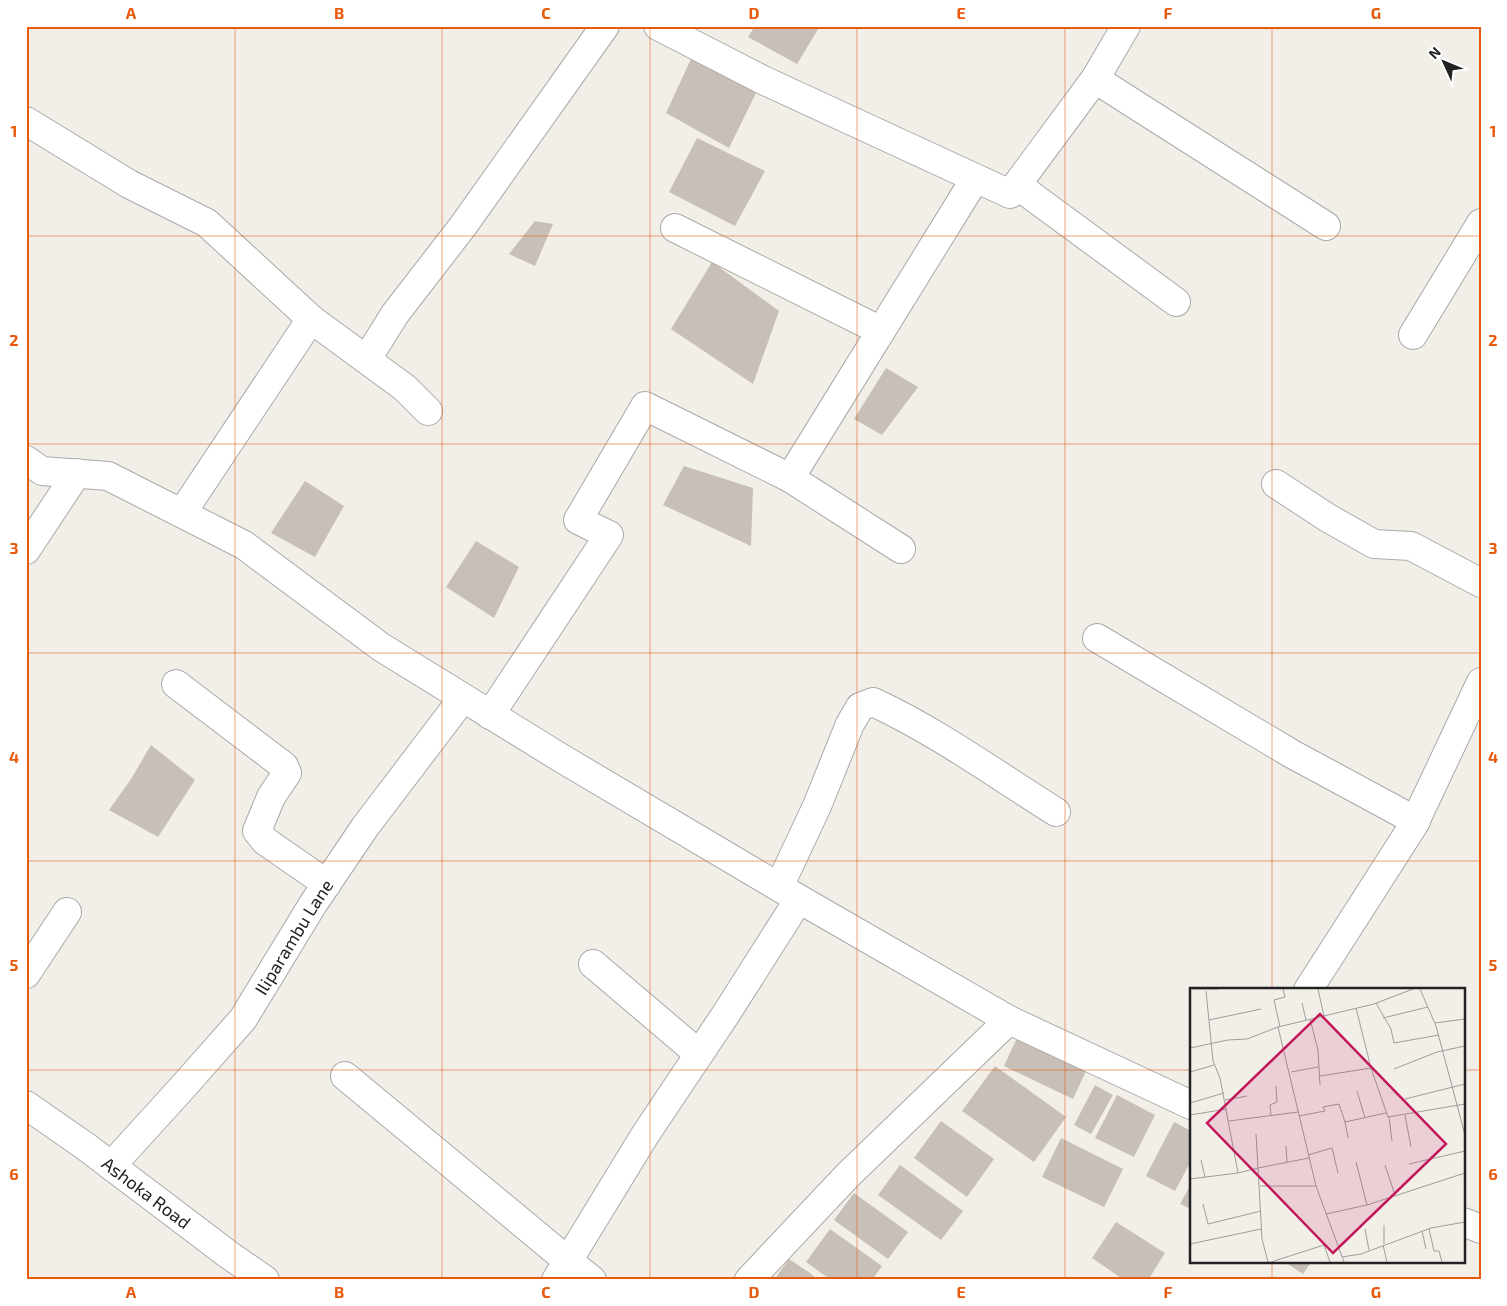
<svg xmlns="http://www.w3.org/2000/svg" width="1507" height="1306" font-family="'Exo 2',sans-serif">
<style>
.building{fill:#c7bfb8}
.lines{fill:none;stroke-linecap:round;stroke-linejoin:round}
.minor-casing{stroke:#a9a9a9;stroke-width:30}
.minor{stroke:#fff;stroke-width:28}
.grid{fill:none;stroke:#e8590c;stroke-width:1;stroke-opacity:0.55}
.labels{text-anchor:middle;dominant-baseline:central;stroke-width:5;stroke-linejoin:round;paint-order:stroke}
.street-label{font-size:18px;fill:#222;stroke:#fff}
.inset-road{fill:none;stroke:#9f9d99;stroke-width:1}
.view{fill:#c2185b;fill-opacity:0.15;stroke:#c2185b;stroke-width:2.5}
.inset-edge{fill:none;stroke:#222;stroke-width:2.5}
.neatline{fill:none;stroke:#e8590c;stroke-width:2}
.grid-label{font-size:16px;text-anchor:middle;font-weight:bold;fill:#e8590c}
</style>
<rect width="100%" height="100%" fill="#f2efe9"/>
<path class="building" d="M755 26H820L797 64 748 37Z
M691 59 759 87 729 148 666 113Z
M697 138 765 171 735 226 669 192Z
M535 221 553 224 535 266 509 254Z
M712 262 779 311 753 384 671 329Z
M886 368 918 387 882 435 854 419Z
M684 466 753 488 751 546 663 505Z
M305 481 344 506 315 557 271 533Z
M476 541 519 567 494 618 446 587Z
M151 745 195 780 158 837 109 810 131 779Z
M1017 1038 1086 1071 1073 1099 1004 1066Z
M995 1066 1066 1117 1034 1162 962 1111Z
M1095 1085 1113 1095 1091 1134 1074 1125Z
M1117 1095 1155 1115 1134 1157 1095 1138Z
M941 1121 994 1159 967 1197 914 1158Z
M1174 1122 1191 1131V1161L1175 1191 1146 1176Z
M1061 1138 1123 1169 1104 1207 1042 1177Z
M900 1165 963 1211 941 1240 878 1195Z
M1191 1184V1209L1180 1204Z
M854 1193 908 1232 888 1259 834 1220Z
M1116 1222 1165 1253 1148 1280H1124L1092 1258Z
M830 1229 882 1266 872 1280H831L806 1262Z
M789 1259 810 1273 818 1280H774Z
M1285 1262H1311L1303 1274Z"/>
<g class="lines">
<g class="minor-casing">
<g id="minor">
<path d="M658 26 763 80 1010 194 1095 79 1126 26"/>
<path d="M1095 79 1326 226"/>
<path d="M26 121 129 184 207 223 311 319 405 388 428 411"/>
<path d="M1017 185 1176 302"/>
<path d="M675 228 881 331"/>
<path d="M1413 335 1481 223"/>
<path d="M367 359 395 314 463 226 605 26"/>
<path d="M26 460 42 471 108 476 244 545 381 647 561 758 799 899 1009 1020"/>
<path d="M790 478 901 549"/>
<path d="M1276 484 1328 518 1374 544 1411 546 1481 583"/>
<path d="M182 513 311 319"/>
<path d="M26 550 77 473"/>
<path d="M1097 638 1292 754 1416 821"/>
<path d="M176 684 284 766 287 773 271 797 257 831 265 841 327 884"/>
<path d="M490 715 609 535 578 520 645 406 790 478 975 179"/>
<path d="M779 887 817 806 850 724 860 707 873 702C936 731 997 775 1056 812"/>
<path d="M593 964 699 1054"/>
<path d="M26 974 67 912"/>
<path d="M1308 990 1413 826 1481 682"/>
<path d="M345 1076 568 1261 645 1135 726 1014 799 899"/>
<path id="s1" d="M26 1105 85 1146 229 1255 265 1280"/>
<path id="s2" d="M111 1166 182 1088 243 1019 313 904 365 827 463 698"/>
<path d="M1463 1222 1481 1229"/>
<path d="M556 1280 568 1261 592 1280"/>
<path d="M749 1280 848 1175 1009 1020 1191 1105"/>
</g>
</g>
<use href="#minor" class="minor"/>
</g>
<path class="grid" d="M235 26V1280M442 26V1280M650 26V1280M857 26V1280M1065 26V1280M1272 26V990M26 236H1481M26 444H1481M26 653H1481M26 861H1481M26 1070H1191M1463 1070H1481M1272 1262V1280"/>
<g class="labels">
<g class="street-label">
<text stroke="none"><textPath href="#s2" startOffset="294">Iliparambu Lane</textPath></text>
<text stroke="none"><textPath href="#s1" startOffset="149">Ashoka Road</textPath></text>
</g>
</g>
<g transform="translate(1190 988)">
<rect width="275" height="275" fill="#f2efe9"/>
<path class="inset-road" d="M3 1H28M128 1 134 28M230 1 246 38 275 147M16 3 23 73 30 90 48 185 68 180 72 251 78 274M112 15 116 32M186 15 201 41 204 55 249 47M166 20 181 80M193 30 238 19M120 31 128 62 130 97M19 32 71 21M245 35 275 31M88 39 126 198M90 39 84 12 95 9 93 1M0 60 38 52 57 51 88 39 184 16 223 1M204 81 247 64 275 58M0 84 24 77M101 84 128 79M130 88 181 80 198 129 275 116M167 103 175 130M215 111 275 96M35 112 57 108M0 115 34 105M0 127 37 121M215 127 221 159M81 128 80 117 87 114 86 98M109 128 135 123 133 119 149 116 155 134 196 125M199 129 202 153M39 133 108 124M155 134 158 150M66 146 68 180 119 170M96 158 97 174M118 167 142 160 148 185M11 172 15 189M166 174 177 217M219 176 275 163M195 177 205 207M0 191 48 185M70 198H126L154 274M13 216 18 236 71 223M136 226 177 217 275 185M194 237V256M175 241 179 262M239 241 244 263H249L252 274M232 243 236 261M0 256 71 241M193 257 197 274M152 269 171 266 241 240 275 234M81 274 134 257 140 274"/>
<path class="view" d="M130 26 256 156 143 265 17 135Z"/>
<rect width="275" height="275" class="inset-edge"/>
</g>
<rect width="1507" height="1306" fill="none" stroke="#ffffff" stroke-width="55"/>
<g transform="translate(1444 62) rotate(314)" stroke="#ffffff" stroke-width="4" paint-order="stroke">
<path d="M0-4L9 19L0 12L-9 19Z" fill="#222222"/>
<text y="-8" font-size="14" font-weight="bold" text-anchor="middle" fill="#222222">N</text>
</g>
<rect x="28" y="28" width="1452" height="1250" class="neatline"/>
<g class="grid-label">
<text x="131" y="19">A</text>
<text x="339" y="19">B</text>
<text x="546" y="19">C</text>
<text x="754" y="19">D</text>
<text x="961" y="19">E</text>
<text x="1168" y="19">F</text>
<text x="1376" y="19">G</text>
<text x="14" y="137">1</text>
<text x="1493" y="137">1</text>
<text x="14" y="346">2</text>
<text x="1493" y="346">2</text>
<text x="14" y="554">3</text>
<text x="1493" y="554">3</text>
<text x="14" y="763">4</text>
<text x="1493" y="763">4</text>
<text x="14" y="971">5</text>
<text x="1493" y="971">5</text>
<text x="14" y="1180">6</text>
<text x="1493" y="1180">6</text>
<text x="131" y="1298">A</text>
<text x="339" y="1298">B</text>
<text x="546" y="1298">C</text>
<text x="754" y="1298">D</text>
<text x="961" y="1298">E</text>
<text x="1168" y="1298">F</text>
<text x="1376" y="1298">G</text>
</g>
</svg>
